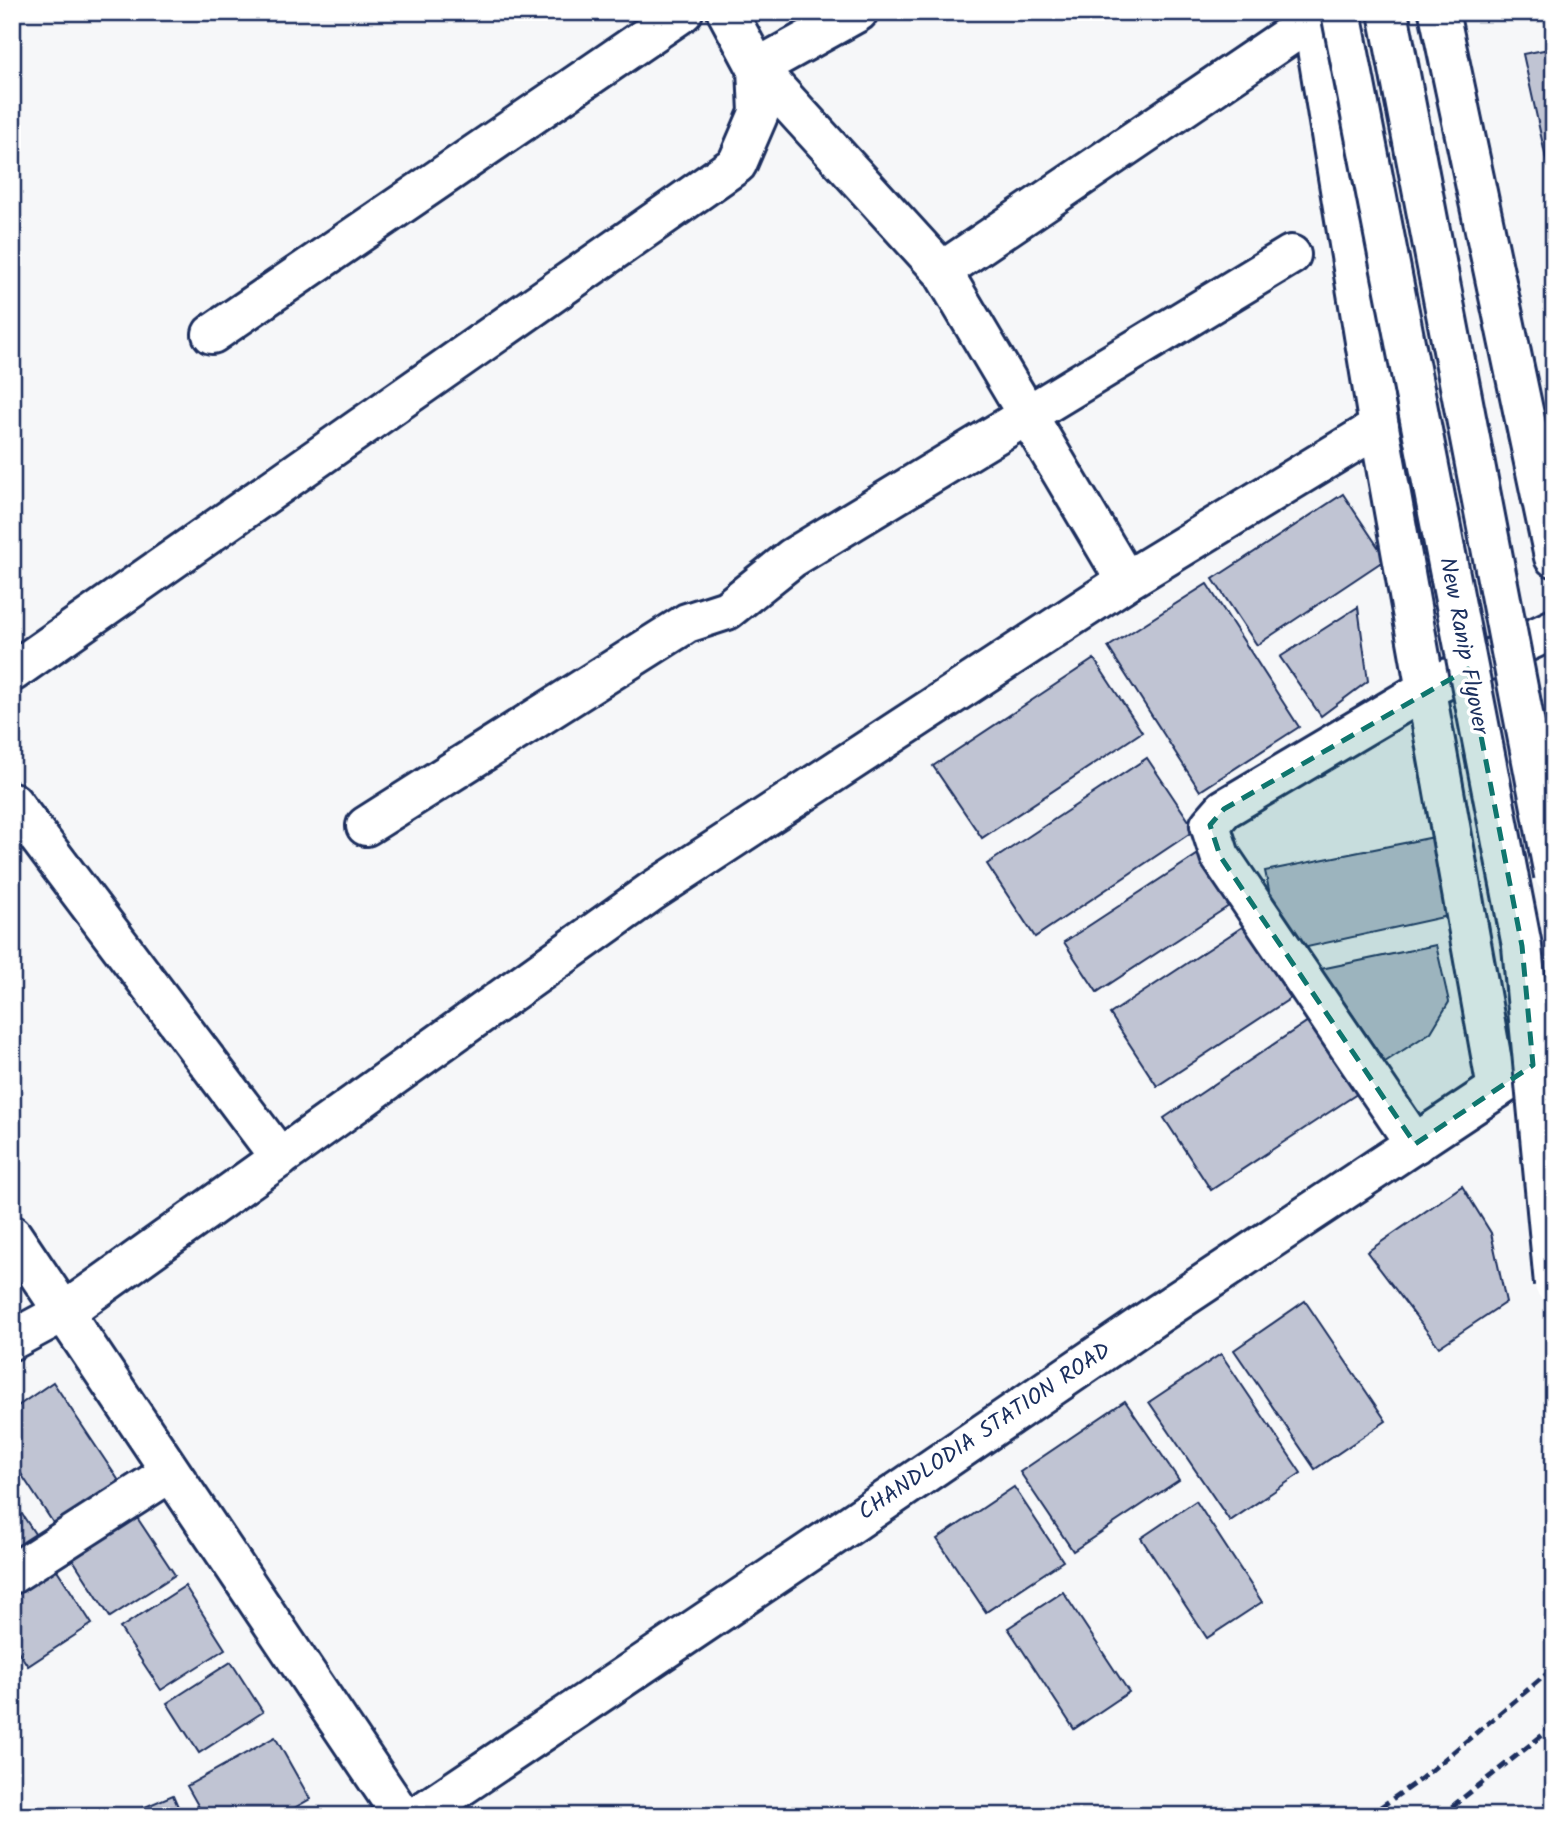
<svg xmlns="http://www.w3.org/2000/svg" width="1566" height="1828" font-family="Kalam,sans-serif">
<style>
.building{fill:#c0c4d3;stroke:#1b2f5e;stroke-width:2}
.lines{fill:none;stroke-linecap:round;stroke-linejoin:round}
.street-casing{stroke:#1b2f5e;stroke-width:44}
.secondary-casing{stroke:#1b2f5e;stroke-width:44}
.street{stroke:#fff;stroke-width:38}
.secondary{stroke:#fff;stroke-width:38}
.rail{stroke:#1b2f5e;stroke-width:5;stroke-dasharray:10 5;stroke-linecap:butt}
.secondary-bridge-casing{stroke:#1b2f5e;stroke-width:44;stroke-linecap:butt}
.secondary-bridge{stroke:#fff;stroke-width:38}
.marked{fill:#0f766e;fill-opacity:0.2;stroke:#0f766e;stroke-width:5;stroke-dasharray:14 9;stroke-linejoin:round}
.labels{text-anchor:middle;dominant-baseline:central;stroke-width:7;stroke-linejoin:round;paint-order:stroke}
.street-label{font-size:23px;fill:#1b2f5e;stroke:#fff}
</style>
<rect width="100%" height="100%" fill="#f6f7f9"/>
<filter id="ink" filterUnits="userSpaceOnUse"><feTurbulence type="fractalNoise" baseFrequency=".0143" numOctaves="2"/><feDisplacementMap in="SourceGraphic" scale="14" xChannelSelector="R" yChannelSelector="G"/><feConvolveMatrix kernelMatrix="1 2 1 2 8 2 1 2 1" color-interpolation-filters="sRGB"/></filter>
<g filter="url(#ink)">
<path class="building" d="M1554 48V195L1523 54Z
M1343 494 1386 559 1257 645 1213 579Z
M1207 584 1299 727 1200 791 1108 647Z
M1358 607 1368 681 1321 716 1280 657Z
M1094 659 1142 732 982 838 933 766Z
M1147 758 1195 830 1035 937 987 864Z
M1444 835 1457 914 1303 948 1273 909 1265 871Z
M1200 853 1232 904 1097 992 1064 942Z
M1244 926 1291 998 1157 1086 1110 1014Z
M1436 945 1449 1002 1431 1032 1385 1062 1321 969Z
M1323 1011 1372 1084 1211 1190 1164 1118Z
M1462 1186 1491 1233 1506 1302 1439 1347 1367 1252Z
M1305 1301 1386 1421 1315 1469 1234 1350Z
M1221 1354 1301 1473 1230 1521 1149 1402Z
M53 1382 121 1484 56 1527 12 1460V1410Z
M1125 1401 1179 1480 1073 1551 1020 1472Z
M1014 1487 1063 1561 986 1612 937 1539Z
M12 1499 39 1540 12 1557Z
M1196 1501 1262 1602 1207 1638 1141 1538Z
M134 1513 175 1575 110 1617 70 1555Z
M52 1562 92 1624 28 1666 12 1642V1588Z
M185 1586 225 1649 161 1690 120 1628Z
M1063 1592 1129 1692 1074 1729 1008 1628Z
M231 1662 263 1712 199 1753 167 1703Z
M275 1737 310 1799 280 1816H204L187 1786Z
M173 1795 182 1816H124Z"/>
<g class="lines">
<g class="street-casing">
<path id="street" d="M942 271 1312 20
M212 334 683 12
M1126 581 1379 427
M12 672 737 164 759 113 757 68 727 12
M12 802 280 1158
M366 826 687 623 727 610 792 558 1291 255
M1415 1144 1220 856 1210 825 1224 809 1426 689 1554 629
M12 1235 402 1816
M12 1340 64 1312 651 892 1126 581 942 271 757 68 858 12
M12 1574 171 1472"/>
</g>
<g class="secondary-casing">
<path id="secondary" d="M1311 12 1379 427 1497 1089
M1439 12 1554 557
M417 1816 851 1524 1158 1314 1554 1051"/>
</g>
<use href="#street" class="street"/>
<use href="#secondary" class="secondary"/>
<path class="rail" d="M1368 1816 1422 1778 1554 1668
M1440 1816 1554 1726"/>
<g class="secondary-bridge-casing">
<path id="secondary-bridge" d="M1341 12 1522 946 1554 1284
M1388 12 1554 875"/>
</g>
<use href="#secondary-bridge" class="secondary-bridge"/>
</g>
</g>
<path class="marked" d="M1468 669 1522 946 1533 1065 1415 1144 1220 856 1210 825 1224 809Z"/>
<g class="labels">
<g class="street-label">
<text transform="translate(1463 646) rotate(79)">New Ranip Flyover</text>
<text transform="translate(985 1432) rotate(-34)">CHANDLODIA STATION ROAD</text>
</g>
</g>
<rect width="1566" height="1828" fill="none" stroke="#fff" stroke-width="42"/>
<rect x="21" y="21" width="1524" height="1786" fill="none" stroke="#1b2f5e" stroke-width="2.5" filter="url(#ink)"/>
</svg>
